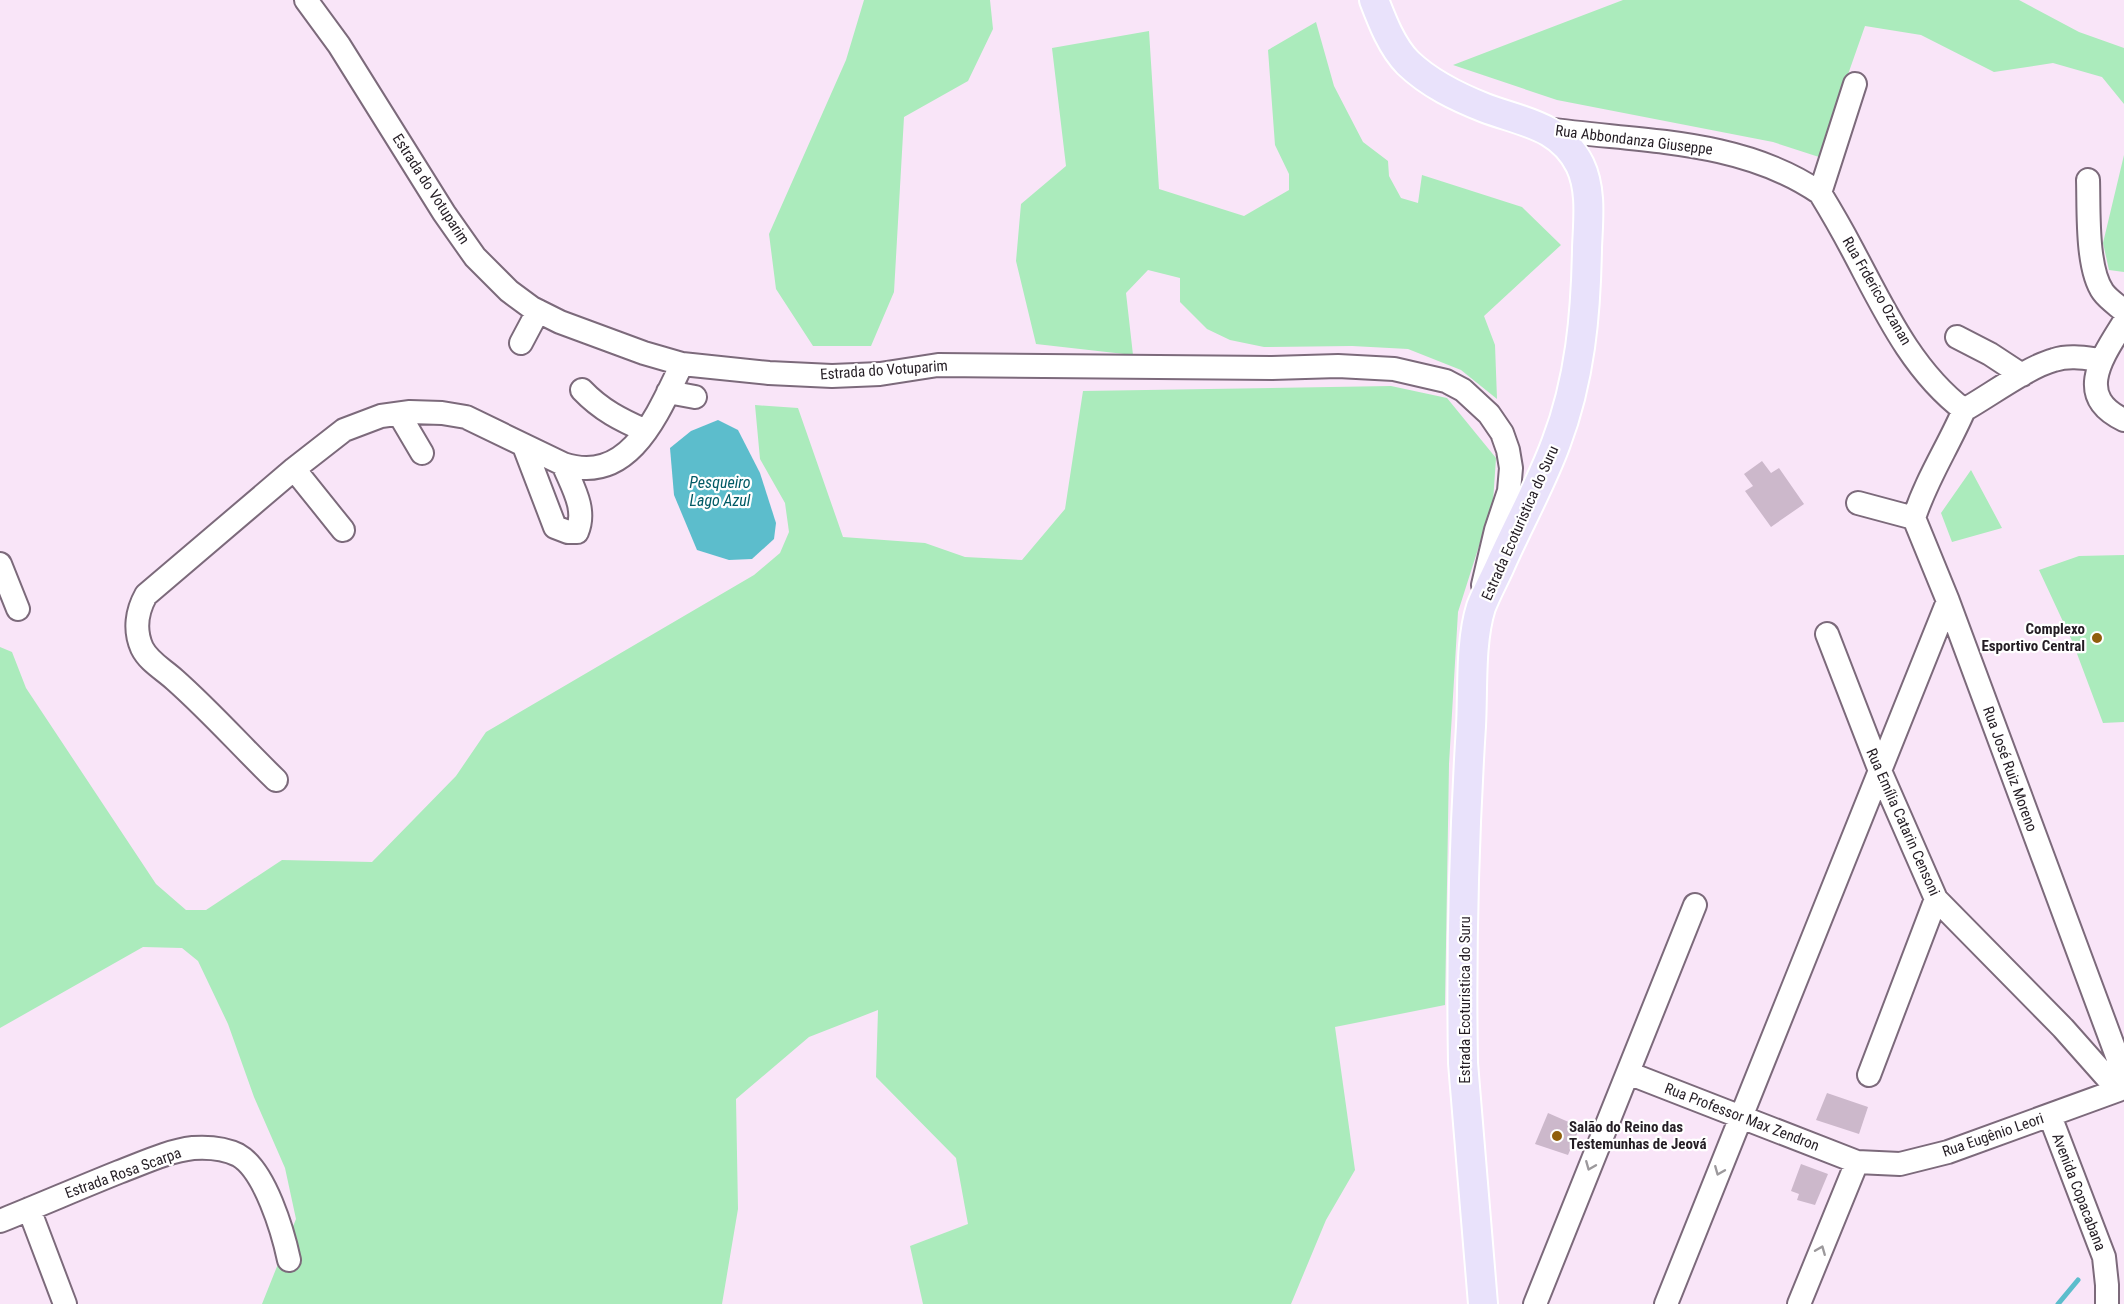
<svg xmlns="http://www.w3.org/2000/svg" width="2124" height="1304" font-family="'Roboto Condensed',sans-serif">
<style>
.green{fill:#abebbc}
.water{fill:#5cbdcc}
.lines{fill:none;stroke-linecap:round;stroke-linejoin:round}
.stream{stroke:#5cbdcc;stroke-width:5}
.building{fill:#ccb8cb}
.minor-casing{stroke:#7c6a7b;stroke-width:26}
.major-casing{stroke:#fff;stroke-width:32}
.minor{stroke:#fff;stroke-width:22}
.major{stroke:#e9e2fb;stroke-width:28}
.oneway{stroke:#9c999c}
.poi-dot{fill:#905e0c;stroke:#fff;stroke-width:2}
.labels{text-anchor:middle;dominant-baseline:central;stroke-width:4.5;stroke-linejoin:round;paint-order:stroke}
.street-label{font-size:15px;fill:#241d24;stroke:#fff}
.poi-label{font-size:15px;font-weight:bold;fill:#241d24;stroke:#fff;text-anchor:end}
.water-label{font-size:16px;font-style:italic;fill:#005a65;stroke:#fff}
</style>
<rect width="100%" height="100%" fill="#f9e5f8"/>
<path class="green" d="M864 0H990L993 29 968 81 904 117 894 292 871 346H813L776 289 769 234 846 60Z
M1623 0H2019L2079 32 2124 48V104L2102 77 2053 63 1994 72 1921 35 1865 26 1819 157 1773 142 1557 100 1453 65Z
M1316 22 1334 86 1363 142 1388 161 1389 176 1401 198 1418 203 1422 175 1522 207 1561 245 1484 316 1495 345 1497 399 1461 370 1408 349 1352 346 1264 347 1230 340 1207 329 1180 302V278L1148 270 1126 293 1133 355 1036 344 1016 261 1021 204 1066 166 1052 48 1149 31 1159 189 1244 216 1289 190V174L1275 145 1268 50Z
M2124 155V272L2109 270 2103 243Z
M1391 386 1447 398 1496 458 1493 502 1458 612 1449 764 1445 1005 1335 1027 1355 1170 1326 1220 1291 1304H923L910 1246 968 1224 956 1158 876 1077 878 1010 809 1037 736 1099 738 1209 722 1304H262L296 1219 285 1168 254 1097 228 1024 198 961 182 948 143 947 0 1028V647L12 652 26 688 156 884 186 910H206L282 860 372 862 456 776 486 732 754 575 780 553 789 532 785 503 760 459 755 405 798 408 843 537 925 543 965 557 1022 560 1065 509 1083 391Z
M1971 470 2002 528 1952 542 1941 513Z
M2124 555V722L2103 723 2073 643 2039 570 2079 556Z"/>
<path class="water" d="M718 420 738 430 760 473 776 523 774 539 752 559 729 560 697 550 674 495 670 448 691 431Z"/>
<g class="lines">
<path class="stream" d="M2058 1304 2078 1280"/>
</g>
<path class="building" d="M1762 461 1771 473 1779 468 1804 504 1771 527 1745 491 1753 486 1744 474Z
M1827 1093 1868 1107 1859 1134 1816 1120Z
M1548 1113 1580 1127 1568 1155 1535 1144Z
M1801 1164 1828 1174 1815 1205 1797 1200 1799 1194 1791 1191Z"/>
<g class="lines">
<g class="minor-casing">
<path id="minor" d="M306 0 339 45 444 213 475 257 509 291 532 308 560 322 644 353 682 364 769 373 832 376 880 374 938 365 1272 368 1338 366 1394 369 1446 381 1463 390 1489 414 1502 433 1508 450 1511 468 1509 491 1496 530 1483 585
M1855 84 1820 193C1831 211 1842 230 1852 249 1883 307 1911 370 1964 410 1989 396 2028 367 2054 360 2069 355 2085 358 2101 360
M1547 129C1639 142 1740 138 1820 193
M2088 180C2089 209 2086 268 2103 292 2108 299 2117 305 2124 311
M2124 322C2103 356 2073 396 2124 420
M1957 337 1990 354 2022 375
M521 343 538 311
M582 390C601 410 621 420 646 431
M668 392 695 397
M399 414 422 453
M524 446 555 527 568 532H577C587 509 572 486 563 464
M294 469 343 530
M1858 503 1914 518 1948 601 2124 1075
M1914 518C1926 480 1948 447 1964 410
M0 564 18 609
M1827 634 1880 771 1936 899 2063 1028 2118 1090
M276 780C242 747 210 711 175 680 163 669 149 662 142 648 134 630 137 611 146 595L294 469 344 430 381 416 410 412 442 413 466 417 563 464C630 486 658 413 682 364
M1628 1073 1857 1162 1900 1164 1948 1152 2124 1088
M1869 1075 1936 899
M2050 1116 2104 1257 2107 1285V1304
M29 1209 65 1304
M0 1221C40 1205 79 1188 119 1172 143 1163 168 1151 193 1148 208 1147 224 1148 238 1155 265 1170 283 1232 289 1260
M1535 1304 1695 905
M1666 1304 1948 601
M1799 1304 1857 1162"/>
</g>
<g class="major-casing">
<path id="major" d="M1374 0C1382 21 1392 47 1408 63 1430 84 1457 97 1485 108 1522 122 1560 125 1580 165 1592 190 1588 221 1587 248 1586 314 1580 380 1556 443 1541 484 1517 527 1499 568 1493 581 1486 594 1481 607 1470 642 1473 689 1471 726 1464 838 1461 951 1463 1063L1483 1304"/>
</g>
<use href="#minor" class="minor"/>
<use href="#major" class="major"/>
</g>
<defs><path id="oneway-chevron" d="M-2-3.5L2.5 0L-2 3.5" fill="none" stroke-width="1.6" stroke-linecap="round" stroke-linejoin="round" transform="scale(1.5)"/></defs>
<g class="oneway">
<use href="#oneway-chevron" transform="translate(1590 1166) rotate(112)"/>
<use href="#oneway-chevron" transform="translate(1719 1171) rotate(112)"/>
<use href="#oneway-chevron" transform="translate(1821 1250) rotate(-68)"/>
</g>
<g class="poi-dot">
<circle cx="2097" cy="638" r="6"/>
<circle cx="1557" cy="1136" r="6"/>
</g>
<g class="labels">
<g class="street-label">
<text transform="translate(1634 140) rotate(7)">Rua Abbondanza Giuseppe</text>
<text transform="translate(431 189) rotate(57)">Estrada do Votuparim</text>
<text transform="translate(1877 291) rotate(60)">Rua Frderico Ozanan</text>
<text transform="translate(884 370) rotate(-4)">Estrada do Votuparim</text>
<text transform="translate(1520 523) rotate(-66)">Estrada Ecoturistica do Suru</text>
<text transform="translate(2010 769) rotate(70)">Rua José Ruiz Moreno</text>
<text transform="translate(1903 822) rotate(66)">Rua Emília Catarin Censoni</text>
<text transform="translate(1465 1000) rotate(-90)">Estrada Ecoturistica do Suru</text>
<text transform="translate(1742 1117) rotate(21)">Rua Professor Max Zendron</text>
<text transform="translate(1993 1135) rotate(-19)">Rua Eugênio Leori</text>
<text transform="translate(123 1173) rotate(-20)">Estrada Rosa Scarpa</text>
<text transform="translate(2079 1192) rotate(69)">Avenida Copacabana</text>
</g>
<g class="poi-label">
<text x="2085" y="629">Complexo<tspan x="2085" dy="17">Esportivo Central</tspan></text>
<text x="1569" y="1127" text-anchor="start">Salão do Reino das<tspan x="1569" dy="17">Testemunhas de Jeová</tspan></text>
</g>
<g class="water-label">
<text x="720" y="482">Pesqueiro<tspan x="720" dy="18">Lago Azul</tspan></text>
</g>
</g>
</svg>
